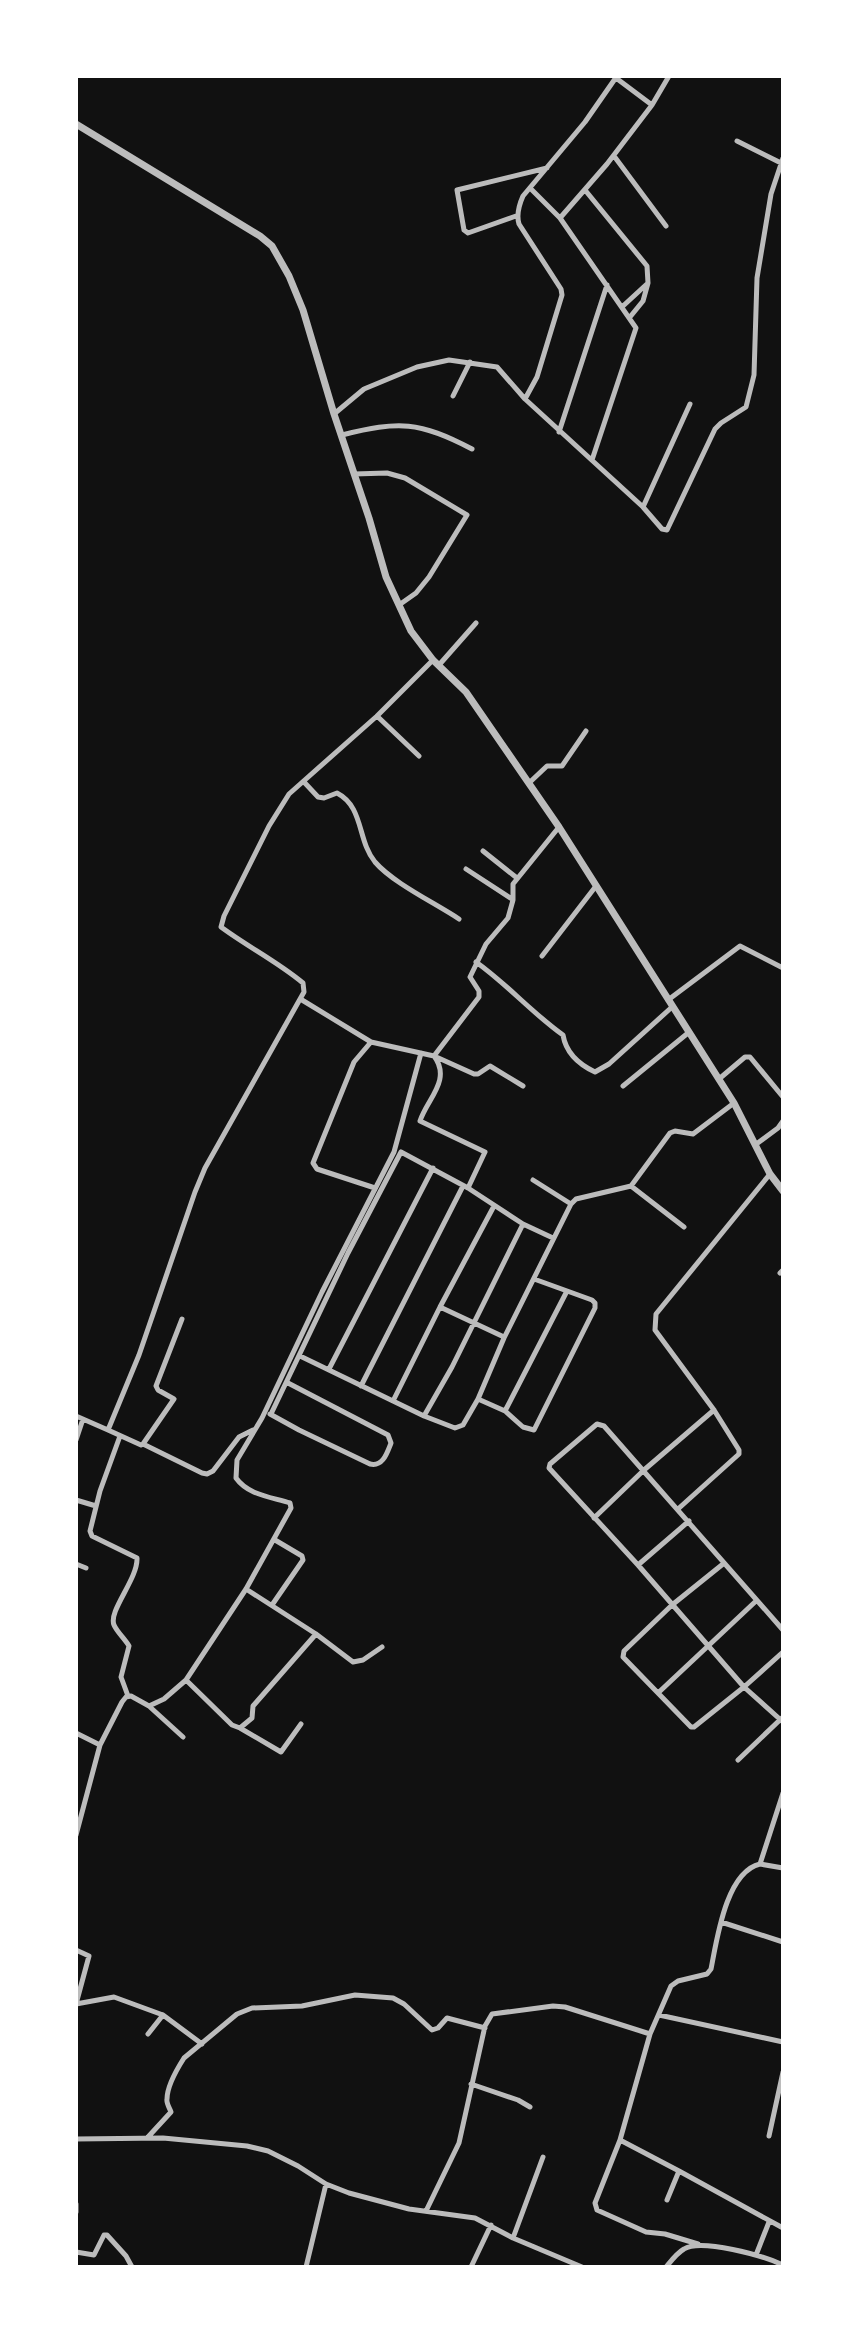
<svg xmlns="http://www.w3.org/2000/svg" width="859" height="2343" font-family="'Space Grotesk',sans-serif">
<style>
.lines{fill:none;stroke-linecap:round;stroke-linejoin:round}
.minor{stroke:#bcbcbc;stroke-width:5}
.tertiary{stroke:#bcbcbc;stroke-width:7}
</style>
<rect width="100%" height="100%" fill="#111"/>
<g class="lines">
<path class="minor" d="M616 78 652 105 669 76
M737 141 781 163
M614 156 666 226
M530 188 560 218 636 328 592 460
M585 190 647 266 648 283 623 306
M516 216 468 233 464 230 457 190 547 168
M560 218 607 164 652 105
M630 317 643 301 648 283
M453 396 470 362
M525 399 537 377 562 295 561 289 519 224C516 214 519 205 523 196L585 122 617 76
M334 414 364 389 417 367 449 360 497 367 525 399 643 507 662 529 667 530 715 429 721 423 746 407 754 375 757 278 771 194 783 158
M559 432 607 285
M342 435C399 421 419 421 472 449
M354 474 387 473 405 478 467 515 429 577 416 593 399 605
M643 507 690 404
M439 665 476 623
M377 716 419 756
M304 782 318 797 324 798 337 793C364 807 357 840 375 862 393 883 435 903 459 919
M529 783 547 766H562L586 731
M483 851 517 878
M466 869 512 899
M542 956 596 886
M476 962C507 984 532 1013 563 1035 566 1053 578 1064 595 1072L609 1064 672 1007
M302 1000 371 1042 434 1056 474 1074H478L490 1066 523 1086
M668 1000 740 946 783 968
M371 1042 354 1062 313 1163 317 1169 375 1188
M719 1079 745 1057H750L783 1097
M623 1086 688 1033
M755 1145 778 1128 783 1121
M401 1152 468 1188 523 1224 553 1238
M533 1180 571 1204
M631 1186 684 1227
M468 1188 485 1152 420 1121C427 1099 452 1080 434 1056L479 997V991L470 977 486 944 508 918 513 900V884L559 827
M780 1273 783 1270
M440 1307 504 1337
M300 1356 424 1416 455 1428 463 1425 478 1399 504 1338 571 1204 576 1199 631 1186 670 1133 675 1131 693 1134 734 1103
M329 1369 433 1168
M361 1386 463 1186
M478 1399 505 1411 523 1427 534 1430 595 1308V1303L592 1300 534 1279
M393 1401 440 1307 494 1206
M505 1411 567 1291
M270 1414 299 1430 370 1464C383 1467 387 1453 391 1443L388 1435 288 1383
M271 1414 348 1253 401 1152
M76 1416 108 1430 139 1355 195 1192 205 1168 304 992 303 983C278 962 248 947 221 927L224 916 269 826 289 794 377 716 433 660
M424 1416 452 1367 523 1224
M108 1430 141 1445 143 1444 174 1399 158 1390 156 1386 182 1319
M120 1436 100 1491 90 1531 92 1536 137 1558C138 1579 108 1611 114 1625 117 1632 125 1639 129 1646L121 1677 128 1696
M76 1440 83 1419
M143 1444 202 1473 207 1474 213 1471 239 1437 253 1430
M76 1500 96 1506
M678 1509 739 1454V1450L714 1410 655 1330 656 1314 770 1174
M594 1518 644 1470 714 1410
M76 1564 86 1568
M723 1564 672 1605 624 1651 623 1657 691 1727H694L744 1687 783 1652
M638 1565 689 1521
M246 1589 316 1634 353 1662 363 1660 382 1647
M272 1605 303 1560 302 1556 275 1540
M783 1630 604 1426 597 1424 550 1464 549 1468 638 1565 744 1687 783 1722
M186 1680 232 1725 240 1728 252 1718 253 1706 316 1634
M658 1693 756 1601
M150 1707 183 1737
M240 1728 281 1752 301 1724
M76 1733 100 1745
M738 1760 783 1717
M76 1835 100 1745 122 1702 126 1697 131 1696 149 1706 164 1699 186 1680 246 1589 291 1508 290 1503C271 1497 248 1495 236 1478L237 1460 262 1418 322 1292 394 1152 421 1053
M760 1864 783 1868
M721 1922 783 1942
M76 1950 89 1956 76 2004
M76 2004 114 1997 163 2015 202 2044
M659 2015 783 2042
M148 2034 163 2015
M471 2084 518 2100 530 2107
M769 2136 783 2072
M148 2137 171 2112C170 2109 166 2103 167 2099 167 2086 177 2069 184 2058L237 2014 252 2008 302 2006 355 1995 393 1998 404 2004 432 2030 438 2028 447 2018 485 2028
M76 2139 163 2138 247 2146 268 2151 298 2166 326 2184 349 2193 409 2209 475 2218 513 2238 582 2267
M620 2140 595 2203 597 2210 646 2232 665 2234 698 2244
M679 2171 783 2228
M667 2200 679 2171 620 2140 650 2034 671 1986 678 1981 707 1974 711 1969C717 1939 726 1872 760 1864L783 1793
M76 2204V2212
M426 2211 459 2143 485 2026 492 2014 553 2006 565 2007 650 2034
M513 2238 543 2157
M76 2252 94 2255 104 2235H107L126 2256 132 2267
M756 2255 769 2222
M306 2267 326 2184
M471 2267 491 2225
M666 2267C671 2261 677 2253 684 2249 701 2238 764 2256 783 2265"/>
<path class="tertiary" d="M76 124 260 236 272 246 289 276 303 310 334 414 369 518 386 577 411 631 433 660 466 692 559 827 734 1103 770 1174 783 1191"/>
</g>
<rect width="859" height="2343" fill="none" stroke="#ffffff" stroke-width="156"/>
</svg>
